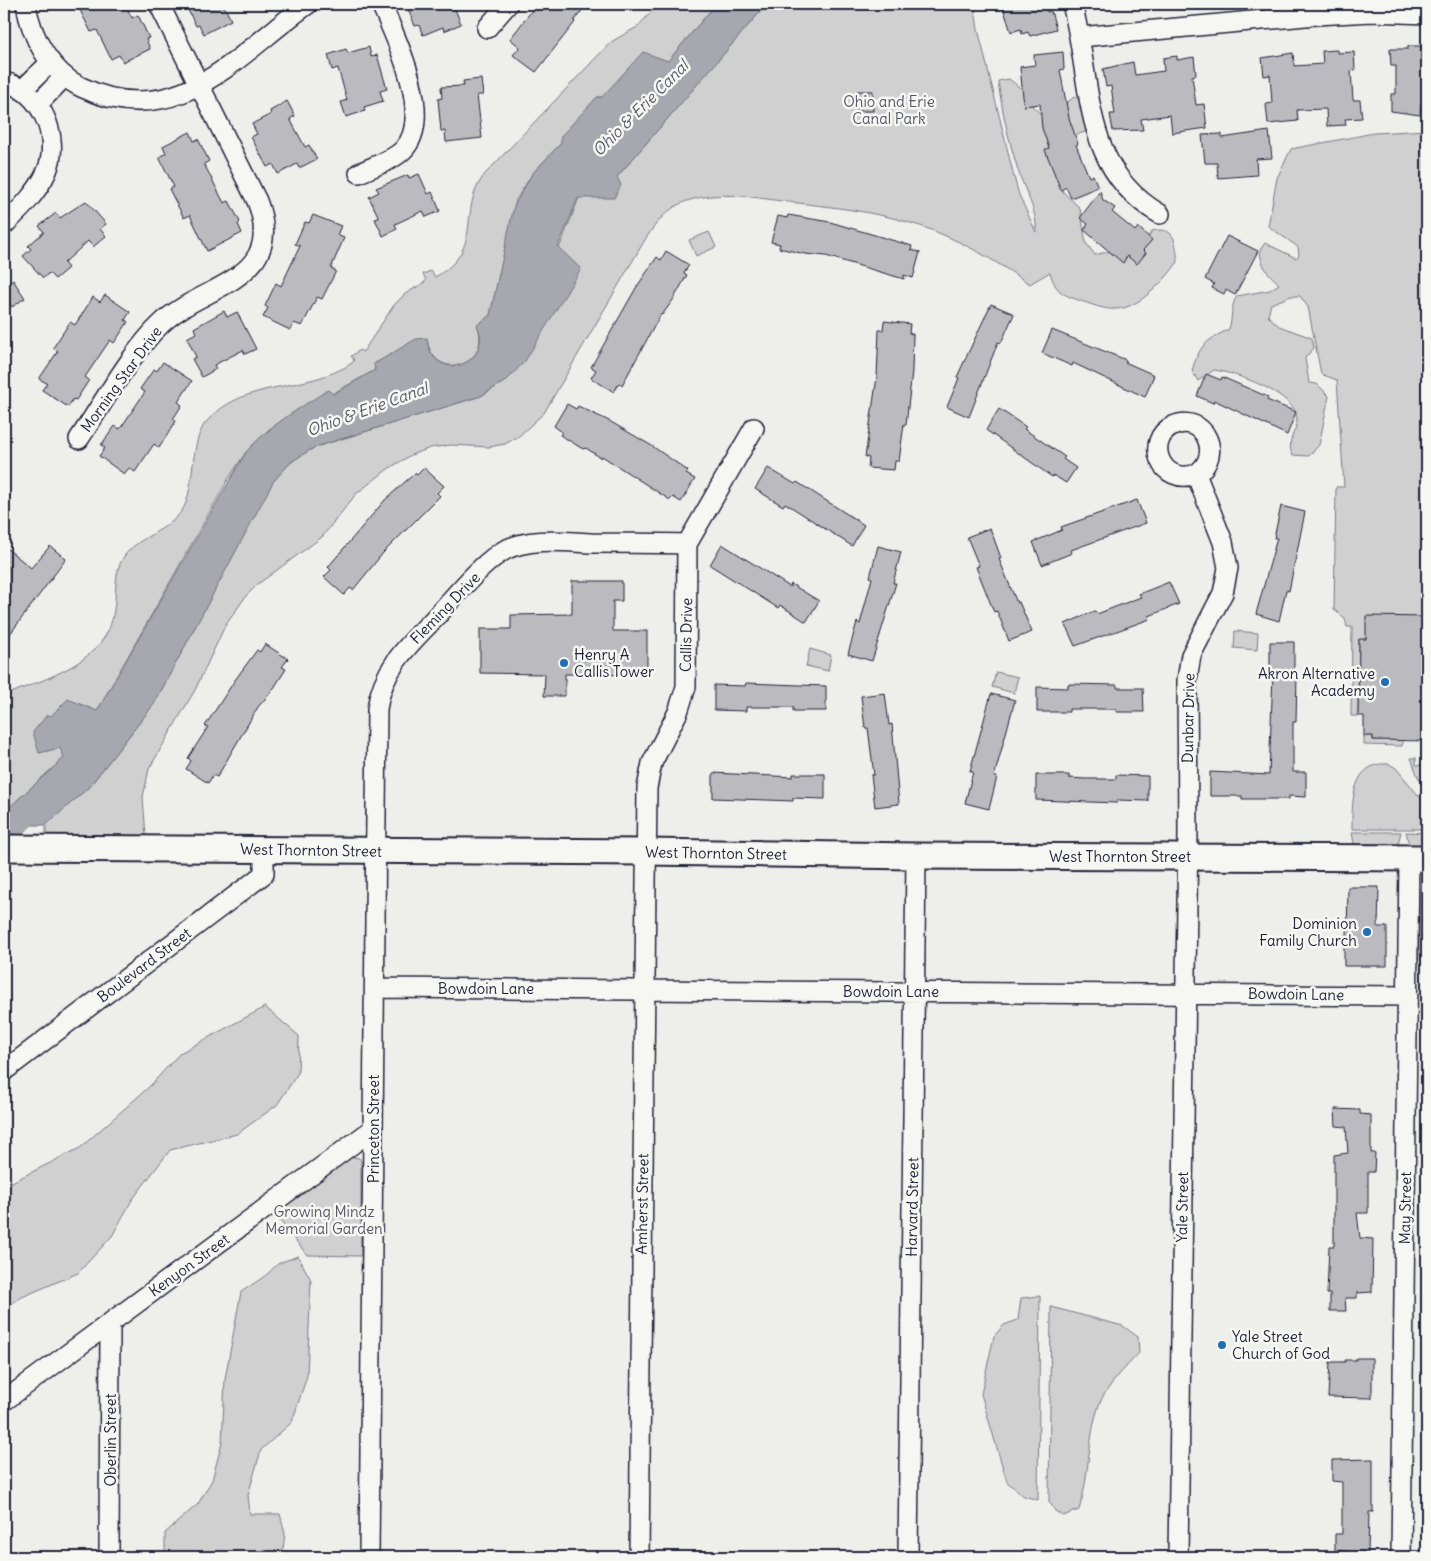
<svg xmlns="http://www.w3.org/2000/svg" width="1431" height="1561" font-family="Delius,sans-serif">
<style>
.green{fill:#d0d0d1;stroke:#797986}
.water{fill:#a7a7af;stroke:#727281}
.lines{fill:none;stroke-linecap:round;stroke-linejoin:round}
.canal{stroke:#a7a7af;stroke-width:18}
.building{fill:#bbbbbf;stroke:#22223b}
.minor-casing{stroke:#22223b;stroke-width:22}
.major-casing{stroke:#22223b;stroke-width:29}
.minor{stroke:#f6f6f2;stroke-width:19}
.major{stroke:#f6f6f2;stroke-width:25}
.poi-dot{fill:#1f6fb2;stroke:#f6f6f2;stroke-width:2}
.labels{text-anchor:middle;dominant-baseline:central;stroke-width:5;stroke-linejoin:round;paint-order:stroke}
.park-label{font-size:15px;fill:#565668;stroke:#f6f6f2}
.street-label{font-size:15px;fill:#22223b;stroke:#f6f6f2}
.poi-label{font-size:15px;fill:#22223b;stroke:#f6f6f2;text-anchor:start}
.water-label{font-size:16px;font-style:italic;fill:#575769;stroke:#f6f6f2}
</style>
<rect width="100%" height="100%" fill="#eeeeeb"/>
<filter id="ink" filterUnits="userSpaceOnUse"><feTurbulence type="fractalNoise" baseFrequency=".02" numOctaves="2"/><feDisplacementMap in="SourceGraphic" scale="10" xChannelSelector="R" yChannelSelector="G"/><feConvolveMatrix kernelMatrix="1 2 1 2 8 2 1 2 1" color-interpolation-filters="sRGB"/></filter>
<g filter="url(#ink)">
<path class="green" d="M659 4H716L668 61 602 97H597L561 143 532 174 516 200 490 315 478 327C483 344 477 359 460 365 441 368 430 357 427 339L375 363V370L269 429 246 452 230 476 97 711 39 753 60 747 64 758 4 812V696C45 678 108 663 114 610 117 592 113 571 125 555 141 534 174 530 185 505 195 481 190 440 207 421 246 378 307 393 352 363L354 360 351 356 360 350 363 352 394 305 405 294 425 282 426 280 423 274 431 271 435 277C486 248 456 211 485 174L611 42 637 27Z
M767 4H974L978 29 1014 177 1019 195 1036 232C1038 211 1024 190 1018 170 1009 141 1002 111 998 81L1009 79 1028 94 1033 107 1041 114 1064 105 1074 97 1085 102 1088 122 1085 132 1048 144 1049 155 1063 192 1080 208 1086 243 1095 255 1118 249 1136 255 1152 231C1177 226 1175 243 1178 262 1165 280 1139 309 1115 309 1104 310 1091 304 1081 301 1061 294 1056 292 1050 272L1030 284C1004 267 976 249 948 237 898 214 843 208 789 202 757 198 719 190 687 201 668 207 657 222 646 238L544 413 519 436 505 444 489 447 451 445 430 448 411 455 388 469 356 494 322 537 258 584 246 596 225 626 195 690 149 769 143 797 146 836H46V825L89 787 154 704 269 488C280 469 296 457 316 447L481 396 507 380 579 198 617 177Z
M1427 130V617L1366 639 1359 640 1358 716H1351L1352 627H1347L1345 618 1334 610 1336 487H1344L1337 380 1321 374 1308 307 1300 296H1291L1271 304 1268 316 1279 326 1312 338 1314 348 1305 358 1309 383 1317 384 1329 396 1319 445 1309 456 1292 455C1286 438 1298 431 1297 418 1295 393 1235 373 1214 370L1198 381 1192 371C1199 345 1206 341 1229 329 1233 318 1230 306 1237 296L1270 290 1279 284C1268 273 1261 267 1260 250L1265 243 1296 258 1299 255 1298 247 1268 226 1277 178 1291 149 1374 133Z
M709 232 716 247 696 256 689 240Z
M1235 631 1258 633 1257 650 1234 648Z
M810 649 831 655 828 671 806 666Z
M996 672 1018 677 1014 693 992 687Z
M1364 736H1373V740H1402V746L1364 745Z
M1416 758V765H1421L1427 775V790L1418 777 1411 758Z
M1380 764H1389L1396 768 1427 806V829H1352C1352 805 1351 769 1380 764Z
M1352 832H1401L1398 844H1354Z
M1406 832 1427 833V845H1409Z
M1427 885V961H1422L1424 891Z
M1417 888 1420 889 1419 961 1416 960Z
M265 1007 299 1036 298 1073 277 1105 237 1134 170 1150 132 1200 112 1236 78 1273 22 1297 4 1308V1186L80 1148 150 1086 180 1053Z
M351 1157 359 1158 361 1161V1256L307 1255 274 1213Z
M298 1256 311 1280 307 1376 292 1422 261 1450 248 1495 250 1514H280L285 1534 282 1557H165V1533L198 1504 212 1480 222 1443 225 1379 241 1292 265 1276 279 1263Z
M1040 1296 1038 1500 1024 1496 1007 1482 981 1394 994 1336 1004 1325 1018 1320 1021 1298Z
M1051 1307 1123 1326 1138 1337 1139 1353C1127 1366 1105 1388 1099 1405 1087 1439 1090 1475 1079 1510L1063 1516 1055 1511 1049 1501Z"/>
<path class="water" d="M716 4H767L617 177 621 185 614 198H578L558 247 581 269 525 361 507 380 481 396 315 447 291 462 273 482 154 704 89 787 46 825H4V812L64 758 60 748 39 753 33 732 47 715 51 716 68 699 97 711 246 452C269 426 298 409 328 390L333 394 375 370 374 364 416 339 427 338C431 386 496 365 477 325L490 315 514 206 532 174 561 143V136L597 97H602L643 52 668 61Z"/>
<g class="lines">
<path class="canal" d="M4 841 37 808"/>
</g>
<path class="building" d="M77 4H125L132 18 138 15 149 38 146 39 150 49 123 62 119 55 111 59 97 30 91 32Z
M185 4H223L231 20 204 34 199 25 196 26Z
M406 4H453L461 24 444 31 443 27 423 35 419 25 415 26Z
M537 4H543L550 9 554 4H587L574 21 575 22 536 72 513 55 520 47 510 39Z
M1002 4H1045L1047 12 1051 11 1056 29 1030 36 1028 32 1022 34 1021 29 1011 32Z
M1408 46H1421V60H1427V103H1421L1420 115 1391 111V94H1396V66H1391L1390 49H1408Z
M369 47 371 57 377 55 387 89 380 91 383 101 364 107 365 111 346 117 341 102 347 100 338 68 332 70 328 55 346 49 348 53Z
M1337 50V53L1354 52 1355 70 1351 71 1353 100H1360L1362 118 1345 119 1346 125 1327 126 1326 109 1297 110 1298 121 1268 124 1266 104 1272 103 1270 75 1264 76 1262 58 1293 53 1294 66 1323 64 1322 51Z
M1063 52 1064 69 1060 70 1069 118 1078 144 1076 145 1089 177 1093 175 1098 187 1071 198 1066 187 1061 190 1045 150 1049 148 1042 128 1040 104 1024 106 1020 67 1035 65 1034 55Z
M1177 56V60L1194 57 1196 75 1192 76 1196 105 1204 104 1207 128 1172 133 1170 115 1141 119 1143 130 1113 131 1110 114H1115L1111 86 1106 87 1103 69 1133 62 1135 75 1164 71 1163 58Z
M481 79 483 95H477L482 138 446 142 445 131H441L438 99 442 98 441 87 464 86 463 81Z
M857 91H873V111H856Z
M287 101 295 116 290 119 305 147 309 145 317 159 299 168 297 164 278 174 273 164 267 167 251 137 257 134 252 124 271 114 270 111Z
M1269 131 1272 158 1256 159 1257 175 1218 178 1217 163H1205L1202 135 1222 134V138Z
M190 132 194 141 198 139 209 161 204 164 224 203 229 201 240 222 238 224 242 233 207 251 190 215 184 218 169 189 174 187 159 157 166 153 163 146Z
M419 174 428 194 432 192 440 211 426 217 423 211 395 224 397 229 383 236 375 219 379 218 369 197 379 192 376 188 408 175 409 178Z
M1100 191 1103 200 1115 208 1112 212 1135 231 1138 227 1152 240 1143 250 1146 253 1137 264 1127 256 1123 263 1084 230 1088 224 1080 218Z
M86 201 106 224 100 229 106 236 93 247 88 241 64 263 68 268 55 279 49 273 43 278 23 256 31 249 28 246 44 232 39 226 56 213 60 218Z
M313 215 341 226 337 235 344 238 331 268 336 271 322 299 317 297 302 326 294 323 290 330 263 317 268 308 265 306 276 283 281 286 300 246 295 244 305 222 309 223Z
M788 215 830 222 912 246 911 250 920 252 913 278 904 275V279L826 256 805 254 779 248 780 244 771 242 778 216 787 218Z
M1227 236 1258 251 1235 295 1226 290 1224 294 1212 288 1214 284 1205 279Z
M666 251 689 265 684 273 687 275 673 300 662 315 661 314 622 385 619 383 614 392 591 378 596 370 591 367 636 288 657 257 661 260Z
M13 280 25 298 12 307 4 296V287Z
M105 295 130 312 125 320 128 322 114 343 110 340 85 377 89 380 76 400 73 399 68 407 42 390 47 383 39 379 58 351 53 348 70 322 75 325 93 297 100 302Z
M991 304 1014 314 1001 343 998 342 969 417 947 407 959 378 957 377Z
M224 311 227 317 237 312 256 349 245 354 243 350 214 365 216 369 202 377 192 359 196 357 187 338 196 333 194 328Z
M884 321 910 324 909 333 913 334 912 371 906 425 904 424 899 461H895L894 470 868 468 869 458 865 457 877 377 879 330H883Z
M1052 330 1126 360 1125 362 1154 375 1145 397 1073 363 1072 366 1042 353Z
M163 362 192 381 178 402 182 405 173 419 176 421 159 448 154 444 135 472 129 468 124 474 99 456 105 448 101 445 115 426 120 429 145 392 140 389 154 369 157 371Z
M1206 374 1221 380 1222 377 1268 397 1267 400 1296 412 1287 435 1214 400 1213 403 1197 396Z
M567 404 576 409 578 406 611 422 652 446 688 471 686 474 695 479 681 502 673 497 670 500 602 456 601 458 586 448 583 449 560 435 562 432 554 426Z
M999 409 1026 427 1024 429 1065 457 1063 459 1076 468 1066 483 1053 475 1052 477 986 430Z
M424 468 444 486 437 493 440 496 383 553 353 590 350 588 344 595 324 577 331 570 328 567 385 500 415 473 417 475Z
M768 468 795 484 797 482 864 525 852 546 785 503 783 506 755 489Z
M1137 500 1146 523 1071 550 1072 553 1042 565 1033 542 1062 530 1061 527Z
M1281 506 1305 512 1289 591 1286 590 1279 621 1256 614 1277 538H1274Z
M990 528 1001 558 999 559 1017 603 1019 602 1032 632 1009 641 997 611 994 612 976 567 979 566 967 537Z
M722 544 790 587 791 584 819 601 806 622 780 605 778 608 710 565Z
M4 546 31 568 50 546 66 559 4 642Z
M878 546 901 552 893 583H896L872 661 848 654 857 622 860 624 872 578 870 577Z
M572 581H622V601H613V631H647V675L565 674V696H544L545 674 480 673V629H511V615L572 614Z
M1169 582 1179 604 1149 616 1150 619 1075 646 1065 624 1095 611 1097 614 1141 597 1139 594Z
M1366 616 1427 617V741L1373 740V736H1364V716H1358L1359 639H1366Z
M1270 642H1294V674H1297L1296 722H1293V772H1306V797L1289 796V799H1242V796H1210V772L1269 775 1273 674 1270 673Z
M265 644 288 659 282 667 286 669 272 691 258 707 217 777 213 775 208 783 186 769 191 761 188 758 208 727 205 726 235 680 257 650 260 652Z
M746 683 826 686V711H793V707H746V711L714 710V685L745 686Z
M1068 684 1117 685V688H1143L1144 712H1116V709H1069V712H1037V687L1068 688Z
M885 693 889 725 892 724 899 804 875 807 871 775H874L868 728H865L861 696Z
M991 694 1015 700 994 777H997L989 809 965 803 973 772 970 771Z
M713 773 793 777V774H825V799L793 798V801L713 798Z
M1036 775H1069V778L1085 779H1116V775L1148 776V801L1117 800V803L1036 800Z
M1348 887H1379L1378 927H1387V966H1344V937H1347Z
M1335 1109 1360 1110V1114L1371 1115V1153H1375L1374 1172H1368V1213H1357L1360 1238 1373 1239 1372 1292 1357 1293V1298H1345L1346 1311H1330V1294H1327L1329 1246H1334V1155L1348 1153 1346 1127 1336 1126Z
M1356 1358H1372V1398L1328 1397 1330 1362H1345V1360H1356Z
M1373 1459V1512H1369L1368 1553 1335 1550V1534H1342V1482L1332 1481V1460Z"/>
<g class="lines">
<g class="minor-casing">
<path id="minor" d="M26 4C31 37 50 72 81 87 178 134 237 54 308 4
M1072 4C1093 82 1080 168 1160 214
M487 28 508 4
M1080 37 1316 15 1372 12 1427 14
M4 82C41 90 61 137 47 171 38 192 20 210 4 225
M22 90 51 62
M38 104 64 77
M359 173C374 166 392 161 403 150 435 118 396 38 381 4
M79 439C102 405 132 351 161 324 202 284 288 281 257 201L159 4
M375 988 1408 996
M4 1071 264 874V850
M4 1401 373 1129
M109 1557 110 1323
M369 1557 377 709C382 671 406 647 432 621 451 601 482 562 505 550 531 537 565 542 592 543 623 543 655 543 687 544
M639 1557 647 788 652 763 678 712 686 687 687 544 754 428
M908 1557 916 856
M1178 1557 1188 830 1187 680 1191 655 1223 593 1228 568 1223 542 1196 474C1225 455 1203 412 1173 426 1143 440 1161 487 1196 474
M1401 1557 1409 858"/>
</g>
<g class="major-casing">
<path id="major" d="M4 848 646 852 916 856 1427 858"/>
</g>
<use href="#minor" class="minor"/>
<use href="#major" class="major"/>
</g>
</g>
<g class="poi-dot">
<circle cx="564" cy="663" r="5"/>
<circle cx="1385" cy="682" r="5"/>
<circle cx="1367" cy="932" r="5"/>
<circle cx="1222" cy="1345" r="5"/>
</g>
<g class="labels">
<g class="park-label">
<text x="889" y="101">Ohio and Erie<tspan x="889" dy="17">Canal Park</tspan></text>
<text x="324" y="1211">Growing Mindz<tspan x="324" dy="17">Memorial Garden</tspan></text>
</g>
<g class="street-label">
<text transform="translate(121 379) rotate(-54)">Morning Star Drive</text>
<text transform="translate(445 608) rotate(-46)">Fleming Drive</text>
<text transform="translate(686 635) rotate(-89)">Callis Drive</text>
<text transform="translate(1188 718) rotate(-89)">Dunbar Drive</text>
<text transform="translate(311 850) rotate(1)">West Thornton Street</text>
<text transform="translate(716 853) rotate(1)">West Thornton Street</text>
<text x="1120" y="856">West Thornton Street</text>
<text transform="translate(144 965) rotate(-37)">Boulevard Street</text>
<text x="486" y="988">Bowdoin Lane</text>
<text x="891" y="991">Bowdoin Lane</text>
<text transform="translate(1296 994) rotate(1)">Bowdoin Lane</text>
<text transform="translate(373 1129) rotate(-90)">Princeton Street</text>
<text transform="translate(642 1204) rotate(-89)">Amherst Street</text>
<text transform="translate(912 1207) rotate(-89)">Harvard Street</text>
<text transform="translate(1182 1207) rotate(-89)">Yale Street</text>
<text transform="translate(1405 1208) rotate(-89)">May Street</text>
<text transform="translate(189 1265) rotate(-36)">Kenyon Street</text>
<text transform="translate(110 1440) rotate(-90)">Oberlin Street</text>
</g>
<g class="poi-label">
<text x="574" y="654">Henry A<tspan x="574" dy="17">Callis Tower</tspan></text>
<text x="1375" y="673" text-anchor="end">Akron Alternative<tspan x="1375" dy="17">Academy</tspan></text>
<text x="1357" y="923" text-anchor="end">Dominion<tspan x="1357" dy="17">Family Church</tspan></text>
<text x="1232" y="1336">Yale Street<tspan x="1232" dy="17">Church of God</tspan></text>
</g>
<g class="water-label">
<text transform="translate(640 108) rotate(-45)">Ohio &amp; Erie Canal</text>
<text transform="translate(367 409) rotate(-20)">Ohio &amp; Erie Canal</text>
</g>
</g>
<rect width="1431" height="1561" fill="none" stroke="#f6f6f2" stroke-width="20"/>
<rect x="10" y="10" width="1411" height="1541" fill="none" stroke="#22223b" stroke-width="2" filter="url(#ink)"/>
</svg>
